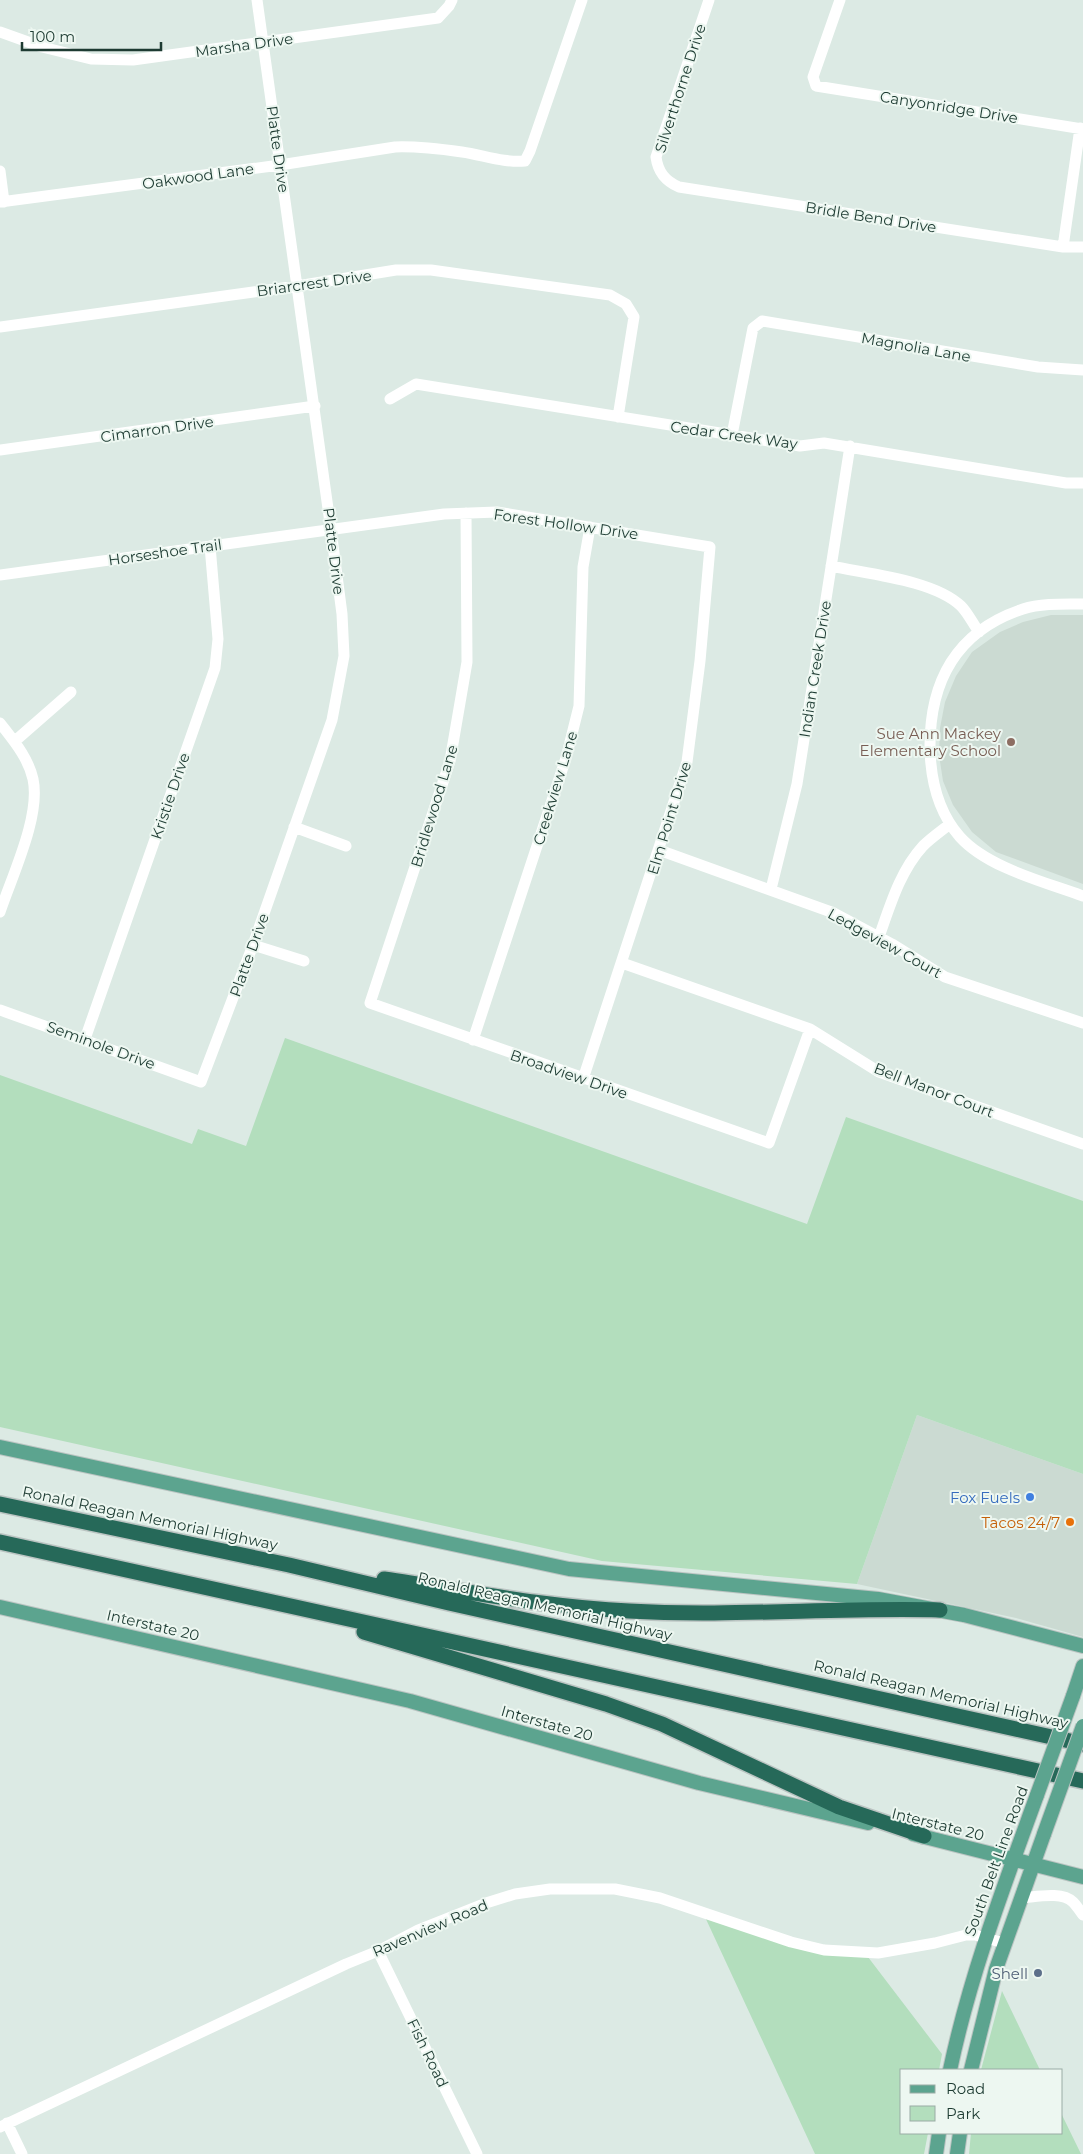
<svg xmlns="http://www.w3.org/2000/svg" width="1083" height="2154" font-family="Montserrat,sans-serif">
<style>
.built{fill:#cbdad2}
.green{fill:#b3debd}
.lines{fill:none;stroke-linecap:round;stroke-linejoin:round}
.major-casing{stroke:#bbc4c2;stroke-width:16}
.highway-casing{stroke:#bbc4c2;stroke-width:18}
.minor{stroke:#fff;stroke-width:11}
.major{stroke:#5ca48f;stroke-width:14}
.highway{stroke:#266959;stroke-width:15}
.major-bridge-casing{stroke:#bbc4c2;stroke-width:16;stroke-linecap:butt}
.major-bridge{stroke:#5ca48f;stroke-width:14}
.education-dot{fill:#8d6e63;stroke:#edf7f1;stroke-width:2}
.shop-dot{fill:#3f7fe0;stroke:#edf7f1;stroke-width:2}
.food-dot{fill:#e8710a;stroke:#edf7f1;stroke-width:2}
.service-dot{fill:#5c6f8a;stroke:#edf7f1;stroke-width:2}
.labels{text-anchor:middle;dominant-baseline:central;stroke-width:4;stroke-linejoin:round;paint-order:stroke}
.street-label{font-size:15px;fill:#1d3b32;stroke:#edf7f1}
.education-label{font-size:15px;fill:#785e54;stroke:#edf7f1;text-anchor:end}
.shop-label{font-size:15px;fill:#366cbe;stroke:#edf7f1;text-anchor:end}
.food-label{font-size:15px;fill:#c56008;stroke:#edf7f1;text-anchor:end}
.service-label{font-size:15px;fill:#4e5e75;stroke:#edf7f1;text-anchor:end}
</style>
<rect width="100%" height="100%" fill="#dceae4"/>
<path class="built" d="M1051 615H1083V884L996 852 972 832 953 805 943 781 939 755 940 728 945 702 956 676 972 652 1000 632 1023 622Z
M917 1415 1083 1474V1637L1016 1618 857 1584Z"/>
<path class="green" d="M285 1038 807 1224 846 1117 1083 1201V1474L917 1415 857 1584 602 1561 0 1427V1075L192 1144 198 1129 246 1146Z
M705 1917 868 1957 942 2054 939 2070H902V2133H928L924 2154H815Z
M1002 1991 1040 2070H981Z
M1062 2115 1081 2154H969L971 2133H1062Z"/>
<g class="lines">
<g class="major-casing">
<path id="major" d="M0 1447 569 1569 878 1599 964 1615 1083 1646
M0 1607 410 1701 699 1783 868 1823
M1073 1696 1083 1666
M913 1834 1083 1877
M950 2070C970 1975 1004 1886 1037 1795
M971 2070 996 1969 1044 1834
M936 2154 939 2133
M957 2154 960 2133"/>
</g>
<g class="highway-casing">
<path id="highway" d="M0 1504 289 1565 449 1603 1083 1744
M0 1542 1083 1781
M384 1579C466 1591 546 1607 629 1611 731 1617 837 1607 940 1610
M364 1632 606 1704 662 1724 839 1807 924 1836"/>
</g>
<path class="minor" d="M709 0 656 157C658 172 665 181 679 187L1063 247H1083
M840 0 813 77 816 86 1083 129
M0 32 42 47 91 59 133 60 438 18 449 6 452 0
M0 171 4 202
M0 202 280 165 395 147C418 146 440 149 462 152 483 155 504 163 525 161L530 151 582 0
M1063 247 1080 128
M0 327 297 286 396 270H431L610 295 626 304 634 317 618 417
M390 399 416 384 800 446 824 443 1066 483H1083
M732 435 753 328 762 321 1038 367 1083 370
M0 450 315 406
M466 513 467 662 450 761 370 1003 769 1143 810 1029
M831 566C868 574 934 580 961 606 968 613 973 624 979 632
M0 575 444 514 497 512 710 547 700 661 687 762 583 1079
M1083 604C1064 604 1041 603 1023 609 956 631 929 682 930 750 931 782 938 812 960 837 988 868 1045 882 1083 896
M0 723C13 740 28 757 33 779 41 816 12 876 0 912
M15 741 71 692
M294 827 346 846
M659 850 834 913 892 944 945 977 1083 1023
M771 889 797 784 850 446
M879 937C890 906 900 871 923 846 931 838 941 831 950 824
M253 945 304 961
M622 963 810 1029 879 1072 1083 1144
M0 1010 201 1082 253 945 332 720 344 656 342 614 331 530 257 0
M85 1039 215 668 218 639 210 546
M473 1040 566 758 579 706 583 567 590 527
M1021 1898C1036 1897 1062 1891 1073 1902 1077 1906 1080 1911 1083 1915
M378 1951 477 2154
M7 2123 22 2154
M0 2127 346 1964 378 1951 418 1930 486 1903 515 1894 550 1889H615L660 1898 791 1942 824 1950 878 1953 935 1943 966 1935H975L1004 1943"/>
<use href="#major" class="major"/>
<use href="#highway" class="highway"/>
<g class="major-bridge-casing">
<path id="major-bridge" d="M1037 1795 1073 1696
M1044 1834 1083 1726"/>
</g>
<use href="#major-bridge" class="major-bridge"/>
</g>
<circle class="education-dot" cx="1011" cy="742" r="5"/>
<circle class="shop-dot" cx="1030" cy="1497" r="5"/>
<circle class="food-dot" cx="1070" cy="1522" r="5"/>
<circle class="service-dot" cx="1038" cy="1973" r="5"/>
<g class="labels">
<g class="street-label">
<text transform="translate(244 45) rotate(-8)">Marsha Drive</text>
<text transform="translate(680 88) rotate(-72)">Silverthorne Drive</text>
<text transform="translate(949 107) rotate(9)">Canyonridge Drive</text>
<text transform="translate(278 149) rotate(82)">Platte Drive</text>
<text transform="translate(198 176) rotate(-8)">Oakwood Lane</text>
<text transform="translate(871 217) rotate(9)">Bridle Bend Drive</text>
<text transform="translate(314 283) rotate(-8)">Briarcrest Drive</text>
<text transform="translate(916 347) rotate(10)">Magnolia Lane</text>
<text transform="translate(157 429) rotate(-8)">Cimarron Drive</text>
<text transform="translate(734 435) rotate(8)">Cedar Creek Way</text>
<text transform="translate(566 524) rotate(8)">Forest Hollow Drive</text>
<text transform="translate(334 551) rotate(83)">Platte Drive</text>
<text transform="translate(165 552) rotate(-8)">Horseshoe Trail</text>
<text transform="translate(815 669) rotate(-81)">Indian Creek Drive</text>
<text transform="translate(555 788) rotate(-73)">Creekview Lane</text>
<text transform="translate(170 796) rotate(-71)">Kristie Drive</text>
<text transform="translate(434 806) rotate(-73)">Bridlewood Lane</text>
<text transform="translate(669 818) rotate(-73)">Elm Point Drive</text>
<text transform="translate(885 943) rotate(29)">Ledgeview Court</text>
<text transform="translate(249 955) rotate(-70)">Platte Drive</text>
<text transform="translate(101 1045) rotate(20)">Seminole Drive</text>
<text transform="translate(569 1074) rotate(19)">Broadview Drive</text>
<text transform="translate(934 1090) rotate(21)">Bell Manor Court</text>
<text transform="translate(150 1518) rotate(12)">Ronald Reagan Memorial Highway</text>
<text transform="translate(545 1606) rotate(13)">Ronald Reagan Memorial Highway</text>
<text transform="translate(153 1625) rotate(13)">Interstate 20</text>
<text transform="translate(941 1694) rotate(13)">Ronald Reagan Memorial Highway</text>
<text transform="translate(547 1723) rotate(16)">Interstate 20</text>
<text transform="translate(938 1824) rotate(14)">Interstate 20</text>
<text transform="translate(996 1861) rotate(-70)">South Belt Line Road</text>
<text transform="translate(430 1928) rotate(-23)">Ravenview Road</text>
<text transform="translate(428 2053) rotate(64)">Fish Road</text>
</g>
<g class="education-label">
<text x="1001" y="733">Sue Ann Mackey<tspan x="1001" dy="17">Elementary School</tspan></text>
</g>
<g class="shop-label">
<text x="1020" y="1497">Fox Fuels</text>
</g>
<g class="food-label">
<text x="1060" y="1522">Tacos 24/7</text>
</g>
<g class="service-label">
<text x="1028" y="1973">Shell</text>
</g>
</g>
<rect x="900" y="2069" width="162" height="65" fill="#edf7f1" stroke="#9aaca5"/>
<rect x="910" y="2085" width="25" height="8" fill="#5ca48f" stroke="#9aaca5"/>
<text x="946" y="2094" font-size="15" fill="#1d3b32">Road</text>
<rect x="910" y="2106" width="25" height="15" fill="#b3debd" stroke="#9aaca5"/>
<text x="946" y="2119" font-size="15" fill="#1d3b32">Park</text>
<path d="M22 42v8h139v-8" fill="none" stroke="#1d3b32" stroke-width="2.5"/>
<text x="30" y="42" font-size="15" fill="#1d3b32" stroke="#edf7f1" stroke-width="4" paint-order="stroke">100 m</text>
</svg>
